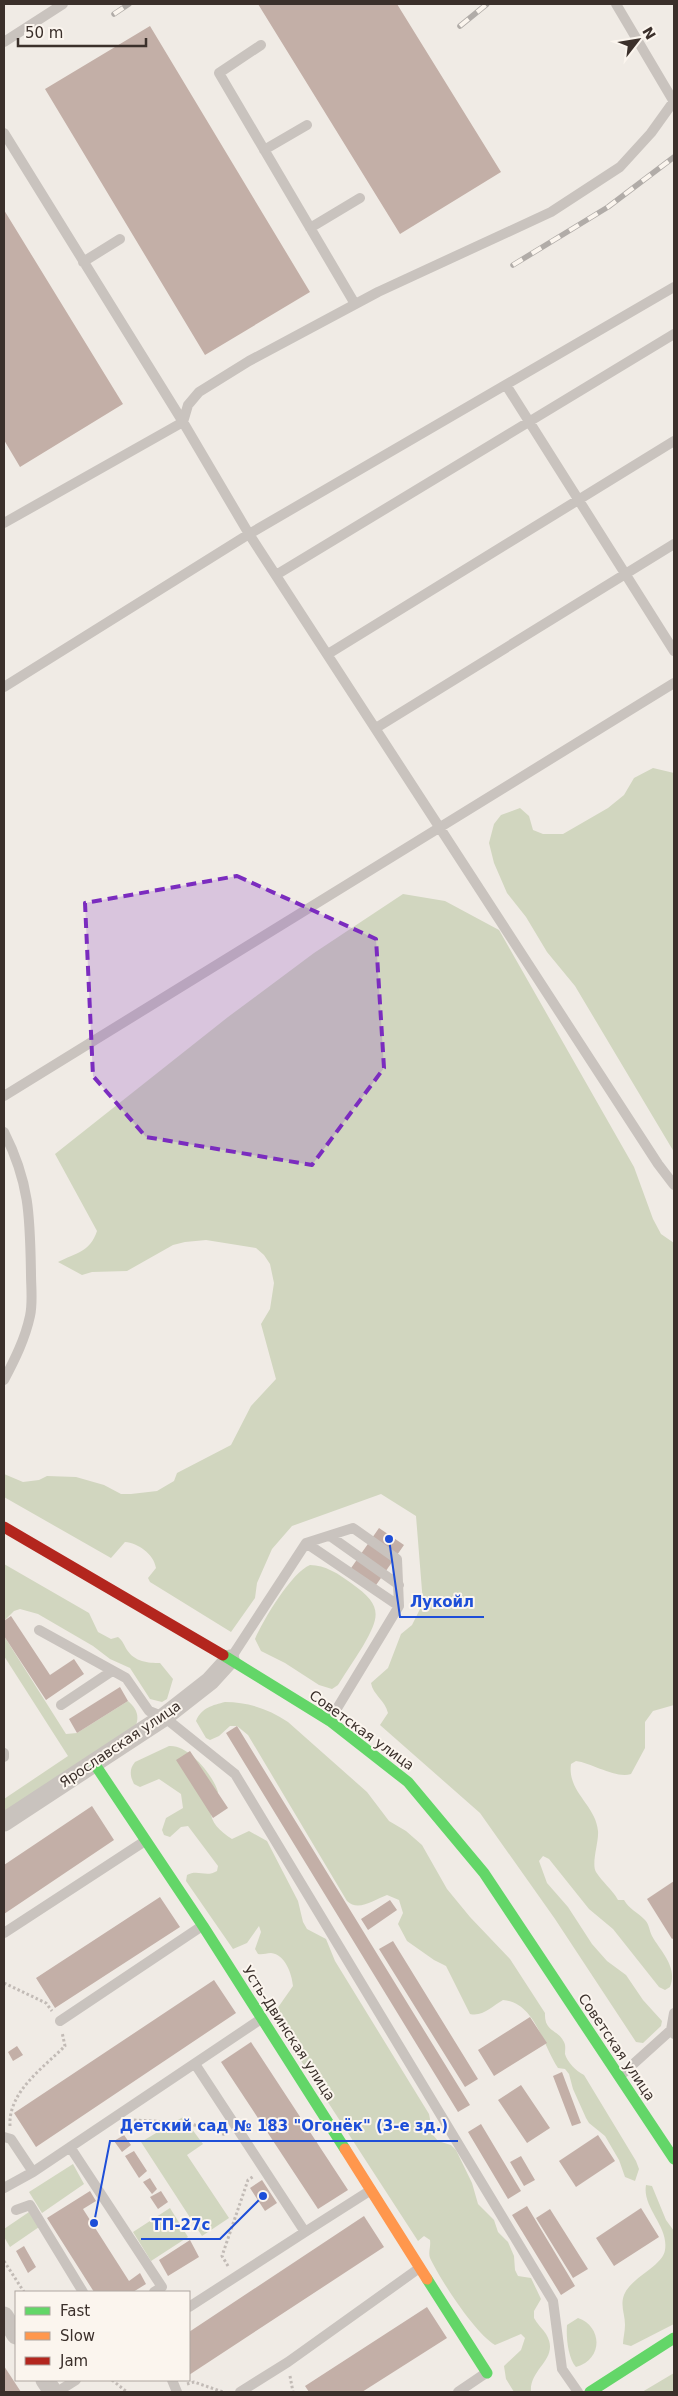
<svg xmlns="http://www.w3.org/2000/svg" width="678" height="2396" font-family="'DejaVu Sans',sans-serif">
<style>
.green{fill:#d1d6bf}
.building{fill:#c3afa7}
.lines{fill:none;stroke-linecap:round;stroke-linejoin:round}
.path{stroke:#c2bbb6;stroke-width:3;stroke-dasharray:2.5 2.5;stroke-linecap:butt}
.lane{stroke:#c9c3be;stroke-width:10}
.street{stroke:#c9c3be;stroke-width:19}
.fast{stroke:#63d668;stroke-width:11}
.slow{stroke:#ff974d;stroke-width:11}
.jam{stroke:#b3261e;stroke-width:11}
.rail-casing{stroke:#b1aca8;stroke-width:5.5}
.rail{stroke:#fbf5ee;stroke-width:4;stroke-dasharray:11;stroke-linecap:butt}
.marked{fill:#7b2cbf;fill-opacity:0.2;stroke:#7b2cbf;stroke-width:4;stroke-dasharray:10 6;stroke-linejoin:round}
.labels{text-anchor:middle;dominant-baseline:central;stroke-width:4;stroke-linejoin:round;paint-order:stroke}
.street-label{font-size:14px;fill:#3b302b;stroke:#fbf5ee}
.leader{fill:none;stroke:#1d4ed8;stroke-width:2}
.callout-dot{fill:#1d4ed8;stroke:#fbf5ee;stroke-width:2}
.callout-label{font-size:15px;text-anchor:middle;font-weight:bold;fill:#1d4ed8;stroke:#fbf5ee;stroke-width:4;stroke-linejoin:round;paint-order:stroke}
</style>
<rect width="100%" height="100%" fill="#f0ebe5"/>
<path class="green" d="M653 768 674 773V1152L575 986 547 952 526 917 507 893 494 863 489 843 494 824 501 815 520 808 529 816 533 830 543 834H563L608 808 624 795 634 778Z
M403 894 445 901 499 930 634 1167 653 1219 661 1234 674 1243V1705L653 1711 645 1722V1748L631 1774C616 1779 592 1763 576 1761L571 1764C567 1792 596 1805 598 1831 599 1842 591 1864 596 1872 602 1882 612 1889 618 1900H624C629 1909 637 1912 644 1919 649 1923 649 1930 652 1936 661 1952 678 1967 670 1987L665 1990 659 1987 613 1929 589 1909 549 1859 543 1856 539 1861 547 1883 568 1907 592 1944 607 1961 626 1975 643 2000 662 2021 661 2026 643 2043 636 2042 555 1919 480 1813 380 1725 388 1713C385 1700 373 1695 371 1683L388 1668 401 1634 412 1625 423 1603 416 1516 381 1494 292 1526 272 1549 257 1583 255 1598 231 1632 150 1582 148 1578 156 1568C154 1554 138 1543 125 1542L111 1558 4 1497V1474L23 1482 39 1480 47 1476 76 1477 104 1485 121 1494H131L157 1491 174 1481 177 1473 231 1445 251 1406 276 1379 261 1324 270 1309 274 1283 270 1264 264 1255 256 1248 206 1240 185 1242 173 1245 127 1271 92 1272 82 1275 58 1262C76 1253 90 1252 97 1231L55 1154 228 1017 314 953Z
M4 1564 89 1613 98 1632 111 1639 118 1637C123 1641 124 1645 127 1650 135 1662 148 1663 160 1663L173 1679 167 1699 162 1702 150 1699 130 1668 110 1659 93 1646 38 1614 20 1609 14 1611 4 1621Z
M310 1565C325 1565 339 1574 351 1583 382 1605 381 1615 363 1646 355 1659 346 1672 338 1685L332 1689 319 1685 285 1663 261 1651 255 1639C263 1620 292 1572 310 1565Z
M4 1636 66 1734 77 1733 128 1701C137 1709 140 1716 135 1728L4 1814V1799L68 1756 4 1656Z
M225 1702C248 1702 269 1709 288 1722L367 1792 389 1821 406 1831 422 1845 447 1889 470 1917 510 1959 545 2013C544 2032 558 2029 564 2042 566 2046 565 2049 565 2054 567 2062 576 2071 584 2075L636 2161 639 2169 635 2181 625 2177 619 2160 605 2136 589 2123 586 2118 573 2089 569 2074 565 2069 558 2068C543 2046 535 2002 503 2000 492 2006 483 2017 470 2014L446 1966 434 1960 407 1941 398 1924 403 1913 399 1900 387 1895C374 1900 358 1912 347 1901L248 1735 237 1726H230L219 1736 210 1740 206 1738 196 1721C201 1708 213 1705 225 1702Z
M169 1746C188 1744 213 1775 218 1792 203 1813 213 1827 232 1839L249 1831 267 1841 298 1901 303 1922 307 1929 326 1939 335 1961 429 2114 433 2135 438 2141 451 2145 456 2150 472 2183 478 2204 494 2220 498 2232 508 2242 514 2256 515 2270 518 2276 531 2278 541 2299 534 2311V2318C537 2324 543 2329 546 2334 561 2359 529 2368 531 2392H514L506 2379 504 2366 521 2350 525 2338 521 2334 495 2345C475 2333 441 2281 430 2258 428 2252 431 2247 430 2240L424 2236 418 2241 272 2016 293 1986C292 1974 285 1954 271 1953 266 1953 263 1955 258 1954L255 1949 261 1932 259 1926 247 1943 233 1949 186 1881 187 1875C198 1869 206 1878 217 1871L218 1866 188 1826 181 1827 170 1837 164 1835 162 1830 166 1818 183 1808 181 1794 159 1779 140 1787 134 1784C130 1776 129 1769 135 1762Z
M183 2117 203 2144 187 2155 229 2218 202 2236 141 2142Z
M73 2164 84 2184 42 2213 29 2192Z
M646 2185 652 2186 666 2220 674 2231V2324L631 2346 623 2344C623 2338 625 2332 625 2325 625 2314 620 2306 624 2295 631 2277 663 2266 665 2250 669 2226 642 2208 646 2185Z
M170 2208 188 2237 151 2261 133 2232Z
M29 2212 39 2227 10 2247 4 2237V2229Z
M578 2318C602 2326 604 2359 576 2367 568 2358 566 2337 567 2325Z
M674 2373V2392H642Z"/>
<path class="building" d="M258 4H397L501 172 400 234Z
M150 26 310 292 205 355 45 89Z
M4 210 123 404 20 467 4 440Z
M379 1528 404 1545 374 1588 349 1571Z
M11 1616 50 1675 74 1659 84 1674 46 1700 4 1636V1621Z
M120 1687 128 1701 77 1733 69 1719Z
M237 1726 470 2105 458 2112 226 1733Z
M190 1751 228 1808 213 1818 176 1760Z
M92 1806 114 1840 4 1914V1865Z
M674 1881V1938L672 1939 647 1899Z
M160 1897 180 1927 55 2008 36 1978Z
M390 1900 397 1910 368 1930 361 1919Z
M393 1941 478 2079 465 2087 379 1949Z
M214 1980 236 2013 36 2147 14 2113Z
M530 2017 547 2043 494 2076 478 2050Z
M251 2042 348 2190 318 2209 221 2062Z
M17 2046 23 2055 13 2061 8 2052Z
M562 2072 581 2123 572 2126 553 2076Z
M521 2085 550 2128 527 2143 498 2100Z
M481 2124 521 2191 508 2199 468 2132Z
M124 2135 131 2145 122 2152 114 2141Z
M598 2135 615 2161 576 2187 559 2161Z
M134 2151 147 2171 139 2178 125 2156Z
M521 2156 535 2180 524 2186 510 2162Z
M150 2178 157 2189 152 2194 143 2182Z
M262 2180 277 2203 265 2211 250 2188Z
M90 2191 96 2201 83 2209 129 2281 140 2273 146 2284 133 2292H94L47 2218Z
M161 2191 168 2202 158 2209 150 2197Z
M527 2206 575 2286 561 2295 512 2215Z
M641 2208 659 2237 614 2266 596 2238Z
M550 2209 588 2269 573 2278 536 2218Z
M364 2216 384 2247 189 2375V2332Z
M190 2240 199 2257 168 2276 159 2260Z
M24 2246 36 2267 28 2273 16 2251Z
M427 2307 447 2338 362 2392H309L305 2386Z
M4 2366 21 2392H4Z"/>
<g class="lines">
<path class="path" d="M4 1983 46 2003 52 2011
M134 2120 188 2123 226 2135
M10 2126C8 2092 43 2068 65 2046L62 2032
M4 2261 24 2292
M228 2266 222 2256 248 2180 254 2176
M290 2376 293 2392
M112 2380 127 2392
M187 2384 194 2382 223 2392"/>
<path class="lane" d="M616 4 674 102
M4 42 63 4
M261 45 219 73 355 304
M4 133 183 422 249 534 658 1164 674 1185
M264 150 307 125
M310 228 360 198
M83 262 120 239
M506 385 674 651
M4 523 183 422 188 405 199 392 249 361 378 292 551 212 620 167 651 133 674 101
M276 575 674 334
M328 654 674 441
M4 687 249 534 674 287
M376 728 674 544
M4 1096 674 683
M4 1132C30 1183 30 1218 31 1274 31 1287 33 1303 30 1316 25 1339 15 1359 4 1380
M330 1536 399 1585
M306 1543 399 1606
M39 1630 126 1678 149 1711 164 1717 235 1774 553 2301 562 2369 578 2392
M231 1658 306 1543 353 1528 397 1559 399 1606 330 1720
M61 1705 112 1671
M4 1753V1757
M4 1933 145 1841
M60 2021 202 1926
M671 2030 674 2013
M620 2076 671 2030 674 2034
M4 2137 11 2139 33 2172
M70 2147 162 2287 154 2292
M4 2188 33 2172 261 2019
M16 2210 30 2205 83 2292
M305 2232 371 2190
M189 2307 305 2232 195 2064
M172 2380 177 2392
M57 2392 76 2380
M240 2392 288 2362 418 2269
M458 2392 486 2373"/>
<path class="street" d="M4 1822 164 1717 210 1681 230 1659
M4 2316 16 2335
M45 2380 53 2392"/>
<path class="fast" d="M223 1655 330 1721 408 1782 484 1873 674 2159
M94 1763 203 1926 345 2149
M427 2279 487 2373
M590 2392 674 2338"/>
<path class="slow" d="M345 2149 427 2279"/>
<path class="jam" d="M4 1527 223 1655"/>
<g class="rail-casing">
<path id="rail" d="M114 14 129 4
M460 26 487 4
M513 265 608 207 674 157"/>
</g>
<use href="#rail" class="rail"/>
</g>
<path class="marked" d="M237 876 376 939 384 1068 312 1165 146 1137 93 1076 85 903Z"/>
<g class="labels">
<g class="street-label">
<text transform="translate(362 1730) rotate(36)">Советская улица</text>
<text transform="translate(120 1744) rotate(-34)">Ярославская улица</text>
<text transform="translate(289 2033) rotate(57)">Усть-Двинская улица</text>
<text transform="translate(617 2047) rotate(56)">Советская улица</text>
</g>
</g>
<path class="leader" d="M389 1539L400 1617H484M94 2223L110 2141H458M263 2196L220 2239H141"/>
<g class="callout-dot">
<circle cx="389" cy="1539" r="5"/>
<circle cx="94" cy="2223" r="5"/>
<circle cx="263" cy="2196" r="5"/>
</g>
<g class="callout-label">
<text x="442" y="1607">Лукойл</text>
<text x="284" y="2131">Детский сад № 183 "Огонёк" (3-е зд.)</text>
<text x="181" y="2230">ТП-27c</text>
</g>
<rect width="678" height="2396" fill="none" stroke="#3b302b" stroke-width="10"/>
<rect x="15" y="2291" width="175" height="90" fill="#fbf5ee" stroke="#aea6a0"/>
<rect x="25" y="2307" width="25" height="8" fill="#63d668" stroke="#aea6a0"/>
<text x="60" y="2316" font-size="15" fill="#3b302b">Fast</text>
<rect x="25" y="2332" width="25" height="8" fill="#ff974d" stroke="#aea6a0"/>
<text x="60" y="2341" font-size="15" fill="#3b302b">Slow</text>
<rect x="25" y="2357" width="25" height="8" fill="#b3261e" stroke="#aea6a0"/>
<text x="60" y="2366" font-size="15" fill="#3b302b">Jam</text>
<g transform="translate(638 40) rotate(59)" stroke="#fbf5ee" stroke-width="4" paint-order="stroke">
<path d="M0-4L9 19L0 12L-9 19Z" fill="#3b302b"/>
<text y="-8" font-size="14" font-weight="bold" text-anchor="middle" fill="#3b302b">N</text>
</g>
<path d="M18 38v8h128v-8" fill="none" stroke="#3b302b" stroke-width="2.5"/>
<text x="25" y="38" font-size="15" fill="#3b302b" stroke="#fbf5ee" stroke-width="4" paint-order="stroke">50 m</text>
</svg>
